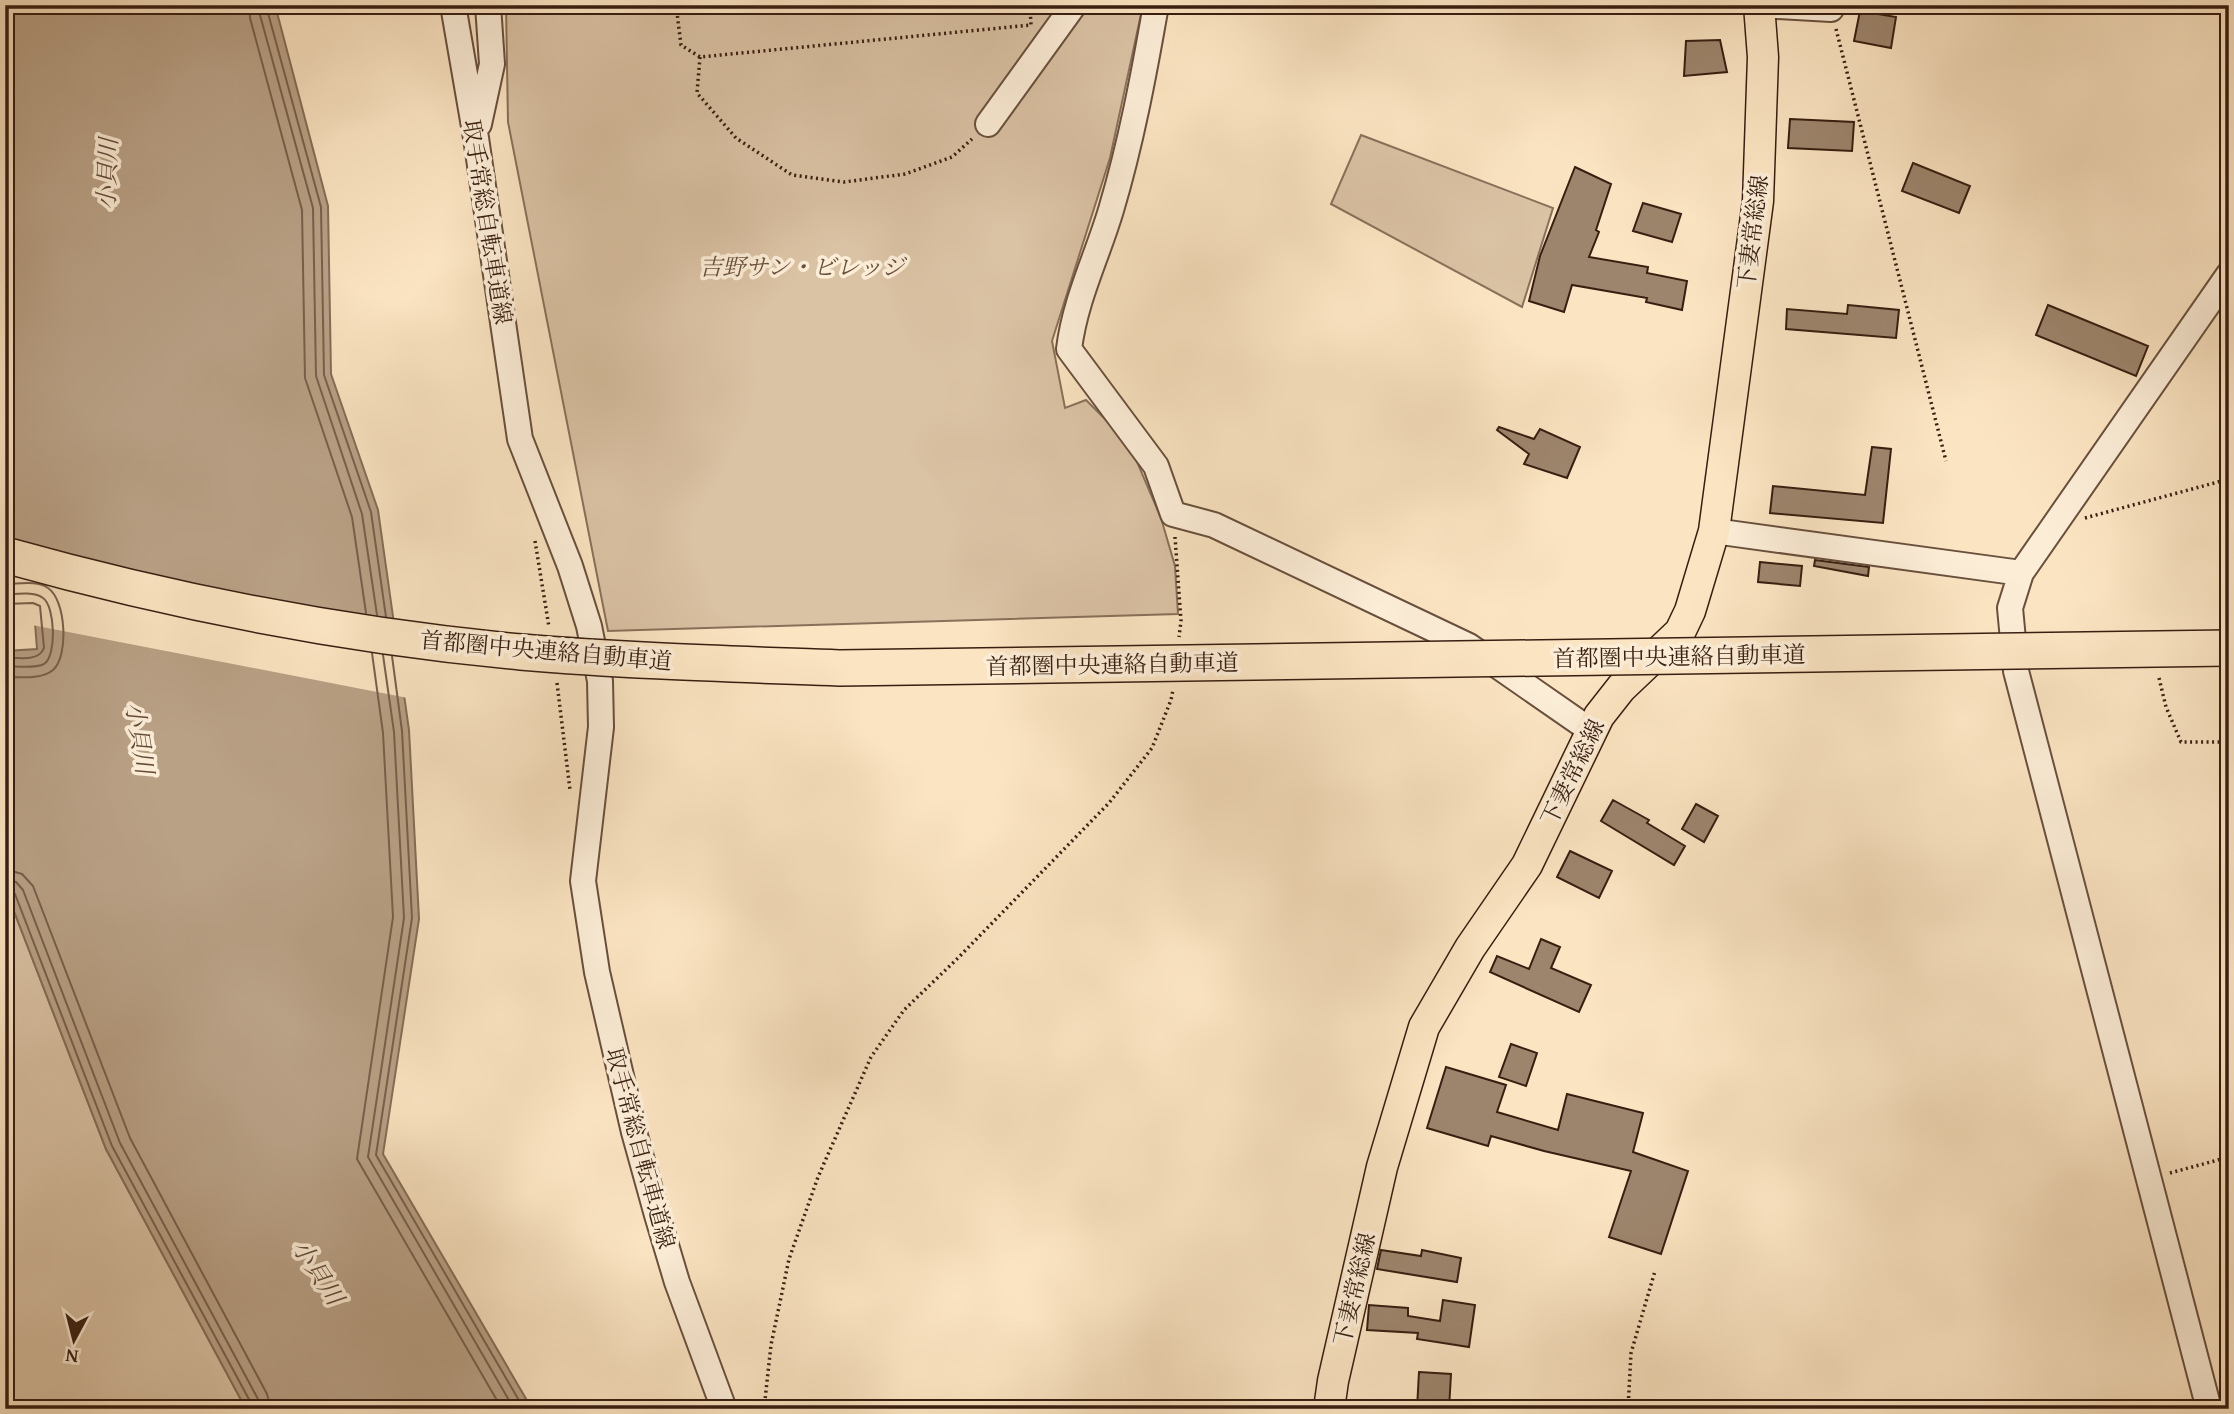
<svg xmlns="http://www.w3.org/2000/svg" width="2234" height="1414" font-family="'Gentium Book Plus','Noto Serif JP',serif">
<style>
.green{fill:#dac2a4;stroke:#89705a;stroke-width:2}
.water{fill:#b9a186;stroke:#856d57;stroke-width:2}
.pier{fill:#fbe4c2}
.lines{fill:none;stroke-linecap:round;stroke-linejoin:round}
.shore{stroke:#78604c;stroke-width:2}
.building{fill:#9d856d;stroke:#381e11;stroke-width:2}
.minor-casing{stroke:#69503d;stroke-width:28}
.major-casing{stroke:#381e11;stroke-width:33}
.path{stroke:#381e11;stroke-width:3.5;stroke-dasharray:2 3.5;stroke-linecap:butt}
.minor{stroke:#fcedd7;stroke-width:24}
.major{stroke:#fbe4c2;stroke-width:30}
.highway-bridge-casing{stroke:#381e11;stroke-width:38;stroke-linecap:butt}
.highway-bridge{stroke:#fbe4c2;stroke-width:35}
.labels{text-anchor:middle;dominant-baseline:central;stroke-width:7;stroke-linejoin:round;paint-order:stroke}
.street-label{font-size:23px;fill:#381e11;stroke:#fcedd7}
.park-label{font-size:23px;font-style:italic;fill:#694f3d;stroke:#fcedd7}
.water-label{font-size:24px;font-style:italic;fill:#654c3a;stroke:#fcedd7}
</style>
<rect width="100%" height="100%" fill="#fbe4c2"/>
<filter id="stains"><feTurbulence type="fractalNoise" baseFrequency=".00286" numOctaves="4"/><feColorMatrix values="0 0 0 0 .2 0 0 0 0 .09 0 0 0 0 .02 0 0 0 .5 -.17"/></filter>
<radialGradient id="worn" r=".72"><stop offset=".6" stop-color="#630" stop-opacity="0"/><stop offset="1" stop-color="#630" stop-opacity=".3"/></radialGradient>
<path class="green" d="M506 5H1143L1110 158 1052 341 1065 408 1086 400 1129 443 1161 518 1175 566 1178 614 608 631 508 122Z
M1361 135 1553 208 1522 307 1331 204Z
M5 888 106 1149 246 1409H5Z"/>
<path class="water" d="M5 5H275L328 206 331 374 378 510 409 730 419 919 383 1154 532 1409H246L106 1149 5 888V651L37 649 34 610H5Z"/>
<path class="pier" d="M5 538 153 576 232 593 397 621 408 698 32 625 31 613 5 614Z"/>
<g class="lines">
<path class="shore" d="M249 5 250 18 302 210 305 378 352 517 366 613
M260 5V15L313 208 316 376 362 514 377 615
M268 5V13L321 207 324 375 371 512 386 617
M5 584C19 584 37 580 48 588 66 600 69 656 53 670 41 680 20 677 5 677
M5 595C16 594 34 591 43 598 55 606 57 656 44 664 34 669 16 666 5 666
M5 604 33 603 40 606 44 648C39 662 18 658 5 657
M372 653 383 733 393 917 357 1159 502 1409
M383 655 394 732 404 918 368 1157 514 1409
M392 656 402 731 412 918 376 1155 524 1409
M5 869 22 874 33 886 130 1138 267 1394 271 1409
M5 880 16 882 23 890 120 1143 258 1399 260 1409
M5 889H11L15 894 112 1146 251 1403V1409"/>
</g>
<path class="building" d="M1860 11 1896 17 1891 48 1854 41Z
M1720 40 1727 72 1684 76 1686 41Z
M1790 119 1854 122 1852 151 1788 148Z
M1913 163 1970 186 1959 213 1902 191Z
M1575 167 1611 184 1596 230 1599 232 1589 257 1648 267 1647 273 1687 281 1682 310 1646 302 1647 298 1572 285 1564 312 1529 301 1540 256Z
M1643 203 1681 214 1672 242 1633 231Z
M1848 305 1899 310 1896 338 1786 329 1787 309 1847 314Z
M2048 305 2148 346 2136 376 2036 335Z
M1499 427 1534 439 1540 429 1580 447 1567 478 1524 464 1529 454 1497 430Z
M1872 447 1891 449 1883 523 1770 513 1773 486 1865 495Z
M1815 560 1869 567 1868 576 1814 566Z
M1760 562 1802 566 1800 586 1758 582Z
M1613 800 1649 820 1647 823 1685 846 1674 865 1601 821Z
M1696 804 1718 816 1704 842 1682 829Z
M1570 851 1612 871 1599 898 1557 877Z
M1541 939 1560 947 1551 968 1591 985 1579 1012 1490 972 1497 956 1529 969Z
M1511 1044 1537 1053 1526 1086 1499 1077Z
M1446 1067 1506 1085 1497 1112 1558 1130 1567 1094 1643 1113 1633 1152 1688 1171 1661 1254 1609 1237 1631 1171 1544 1151 1491 1136 1488 1146 1427 1128Z
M1381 1250 1421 1256 1422 1250 1461 1258 1457 1282 1377 1269Z
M1443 1300 1475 1305 1469 1347 1417 1339 1418 1333 1367 1330 1369 1305 1408 1308V1316L1440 1321Z
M1419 1372 1451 1374 1449 1409H1417Z"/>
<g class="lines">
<g class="minor-casing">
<path id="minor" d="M453 5 476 138 520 439 570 566 589 626 600 681 601 727 583 881 597 972 634 1132 657 1215 677 1282 724 1409
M1156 5C1144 74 1131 143 1111 210 1097 257 1075 300 1069 349L1156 466 1173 514 1214 525 1469 646 1590 730
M1759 5 1831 9
M479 124 492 64 488 5
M988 124 1074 5
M1714 531 2021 573
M2209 1409 2016 671 2010 608 2021 573 2229 274"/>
</g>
<g class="major-casing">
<path id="major" d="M1329 1409 1333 1381 1382 1167 1424 1027 1470 948 1527 865 1599 716 1621 688 1680 632 1690 611 1714 531 1758 201 1763 57 1759 5"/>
</g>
<path class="path" d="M676 5 681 45 700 57 1031 25 1030 5
M1836 29 1946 461
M700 57 697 93 736 138 792 175 844 182 905 174 952 157 972 139
M2085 518 2229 479
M1175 537 1181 621 1179 637
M535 541 549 627
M2159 678 2166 707 2181 742H2229
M557 683 570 790
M2170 1173 2229 1157
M764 1409 771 1345 789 1259 818 1177 871 1057 904 1010 958 958 1109 803 1152 748 1171 700 1173 690
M1628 1409 1631 1353 1655 1271"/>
<use href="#minor" class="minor"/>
<use href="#major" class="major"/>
<g class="highway-bridge-casing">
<path id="highway-bridge" d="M5 555C173 602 347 636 521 652 627 661 733 664 839 668L2229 648"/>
</g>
<use href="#highway-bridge" class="highway-bridge"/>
</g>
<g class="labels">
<g class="street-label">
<text transform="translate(488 222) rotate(81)">取手常総自転車道線</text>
<text transform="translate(1752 232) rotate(-83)">下妻常総線</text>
<text transform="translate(546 650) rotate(5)">首都圏中央連絡自動車道</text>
<text transform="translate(1679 656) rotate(-1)">首都圏中央連絡自動車道</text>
<text transform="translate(1112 664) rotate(-1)">首都圏中央連絡自動車道</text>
<text transform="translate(1572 772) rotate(-64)">下妻常総線</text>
<text transform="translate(641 1148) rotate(75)">取手常総自転車道線</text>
<text transform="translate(1354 1289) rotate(-77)">下妻常総線</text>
</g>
<g class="park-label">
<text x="802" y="266">吉野サン・ビレッジ</text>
</g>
<g class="water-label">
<text transform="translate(107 174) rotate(-88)">小貝川</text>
<text transform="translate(140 738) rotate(81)">小貝川</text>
<text transform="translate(318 1272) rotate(57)">小貝川</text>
</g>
</g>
<rect width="2234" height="1414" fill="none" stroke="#fbe4c2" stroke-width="28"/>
<rect x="7" y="7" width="2220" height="1400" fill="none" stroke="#381e11" stroke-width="3.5"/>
<rect x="14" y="14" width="2206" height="1386" fill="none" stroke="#381e11" stroke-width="2"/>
<g transform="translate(74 1340) rotate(187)" stroke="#fcedd7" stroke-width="5" paint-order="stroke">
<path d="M0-5L12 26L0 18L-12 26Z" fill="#381e11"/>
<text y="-10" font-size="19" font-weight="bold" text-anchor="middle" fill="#381e11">N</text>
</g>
<rect width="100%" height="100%" filter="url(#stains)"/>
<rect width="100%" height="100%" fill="url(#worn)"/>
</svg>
